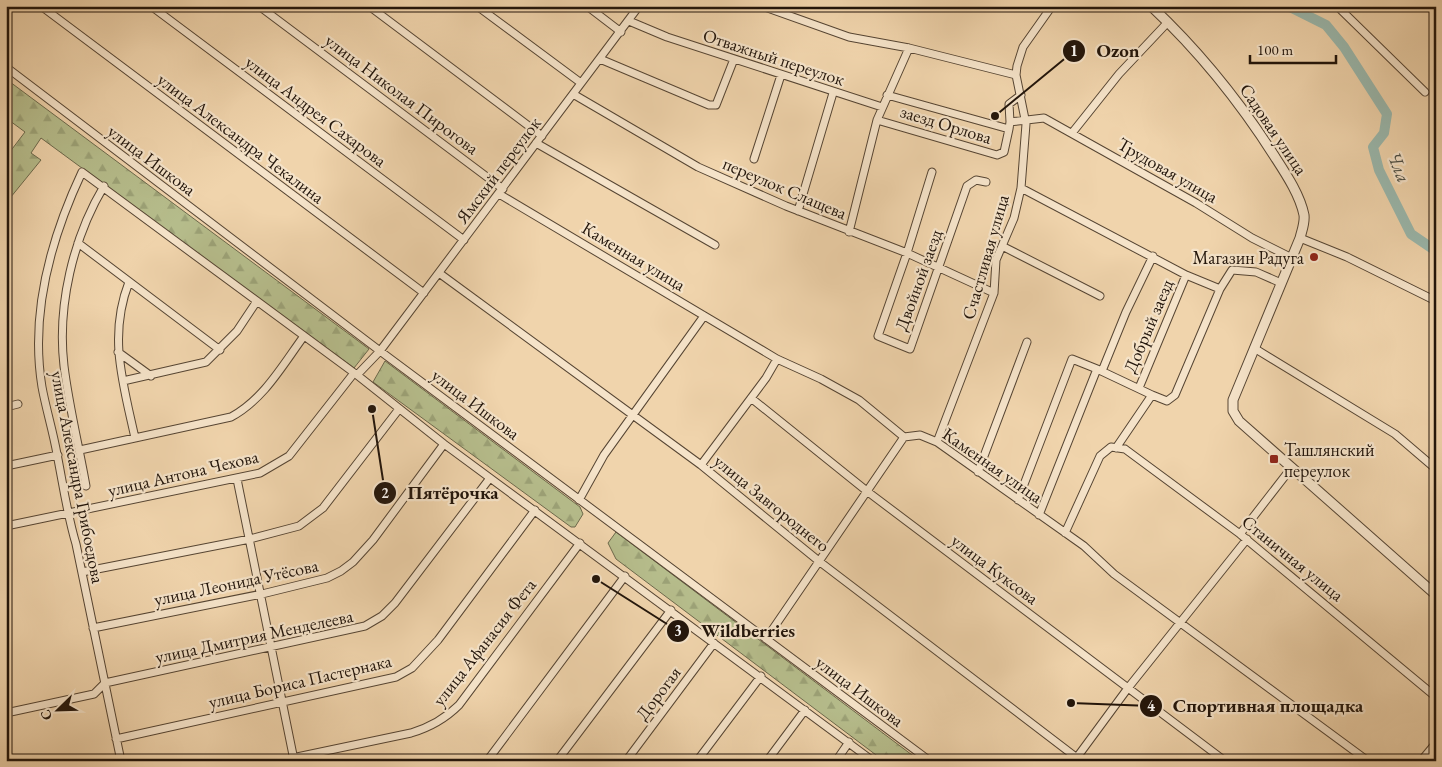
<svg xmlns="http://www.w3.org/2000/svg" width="1442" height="767" font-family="'EB Garamond',serif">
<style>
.forest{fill:url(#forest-firs);stroke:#6c694c}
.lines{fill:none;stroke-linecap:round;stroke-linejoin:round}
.river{stroke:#9ab8ad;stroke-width:10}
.minor-casing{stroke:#564533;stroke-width:9}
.tertiary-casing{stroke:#564533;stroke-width:11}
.minor{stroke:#f5e3c9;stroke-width:7}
.tertiary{stroke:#f5e3c9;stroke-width:9}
.poi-dot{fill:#8f2418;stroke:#f5e3c9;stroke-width:2}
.labels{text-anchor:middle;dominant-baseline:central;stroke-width:4.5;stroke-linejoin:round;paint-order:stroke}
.street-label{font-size:18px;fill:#22150b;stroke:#f5e3c9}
.poi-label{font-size:18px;fill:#22150b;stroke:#f5e3c9;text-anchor:end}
.water-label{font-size:19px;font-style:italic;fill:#4c4e44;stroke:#f5e3c9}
.leader{fill:none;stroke:#22150b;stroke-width:2}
.callout-dot{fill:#22150b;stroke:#f5e3c9;stroke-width:2}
.mark-label{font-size:15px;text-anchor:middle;font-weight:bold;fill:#fff}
.callout-label{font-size:19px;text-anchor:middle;font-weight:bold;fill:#22150b;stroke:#f5e3c9;stroke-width:4.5;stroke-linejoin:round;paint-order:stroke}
</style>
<defs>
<pattern id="forest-firs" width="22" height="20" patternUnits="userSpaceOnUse" patternTransform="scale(1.25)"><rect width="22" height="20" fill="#b6bd8c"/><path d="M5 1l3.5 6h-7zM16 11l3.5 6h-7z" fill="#9ca277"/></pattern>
</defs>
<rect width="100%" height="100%" fill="#f0d4ac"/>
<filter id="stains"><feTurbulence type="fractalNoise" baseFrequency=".004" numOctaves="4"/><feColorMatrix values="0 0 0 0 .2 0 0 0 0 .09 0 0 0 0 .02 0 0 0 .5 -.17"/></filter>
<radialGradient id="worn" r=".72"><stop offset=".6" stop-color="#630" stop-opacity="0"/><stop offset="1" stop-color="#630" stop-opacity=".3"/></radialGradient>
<path class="forest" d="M6 79 369 349 354 368 41 138 31 153 41 160 6 203V157L25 132 6 118Z
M385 361 580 507 583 514 575 527H571L373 382Z
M616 532 920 761H884L616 559 608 543Z"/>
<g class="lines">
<path class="river" d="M1288 6 1326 25 1344 47 1387 114 1384 133 1373 147 1379 170 1411 234 1436 251"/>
<g class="minor-casing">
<path id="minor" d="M41 6 424 293
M151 6 464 240
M259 6 503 189
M369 6 542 136
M477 6 581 83
M587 6 621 32
M762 6 849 37 909 48 1016 75
M1337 6 1425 92
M629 21 667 37 882 107
M600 59 709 105H716L734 59
M6 67 380 351 930 761
M573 94 698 167 786 206 907 253 994 293
M877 120 997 155 1004 152 1009 129 887 95
M1010 122 1009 104 1021 95
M1009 129 1010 122 1044 118 1196 203 1252 238 1292 258
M1072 133 1119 74 1168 22
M536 143 715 245
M754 159 781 75
M932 172 907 253 878 336 910 349 967 186 976 180 986 182
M1021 188 1186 275 1220 289
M499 194 777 359 821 379 859 400 904 437 920 435 937 442 1084 546 1114 574 1368 761
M798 211 833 93
M849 232 877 120 909 48
M1300 238 1347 257 1436 301
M78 243 220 350
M1002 246 1100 296
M439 273 701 465 820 562 1081 761
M129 282C108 336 123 383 135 438
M1254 348 1395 434 1436 469
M118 352 151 376
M1102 371 1126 312 1153 256
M357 375 380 351 639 6
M123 381 206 362 237 331 257 301
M1139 388 1186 275
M751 398 868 492 1225 761
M6 407 18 404
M937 442 994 293 996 260 1014 218 1021 188 1026 124 1016 75 1017 66 1023 47 1052 6
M1116 448 1152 395 1167 401 1175 395 1220 289 1232 270 1256 272 1281 283
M80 450 231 417C264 399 282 366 304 336
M701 465 766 378 777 359
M6 466 58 455
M978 472 1027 342
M237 479 294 760
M86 486C79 446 69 407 64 366 57 306 73 238 104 186
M579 500 604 455 704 316
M1018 500 1072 359 1097 369
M1039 515 1097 369 1152 395
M6 526 260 473 289 456 354 373
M1065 533 1100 456 1111 447 1125 449 1240 534 1436 697
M1240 534 1292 467
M82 572 250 539 299 526 323 508 399 409
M93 628 262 594 327 578 341 571 353 562 373 540 444 444
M766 639 904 437
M6 713 94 694 105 683 365 626 382 616 395 603 490 478
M116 739 396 677 412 668 438 640 535 510
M1075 760 1128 688 1247 539
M121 761 76 544C67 514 63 484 57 454 53 431 46 409 42 387 30 314 51 238 82 172L357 375 444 444 873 761
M278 761 411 733C431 727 445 719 459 705L580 543
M487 761 625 576
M557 761 671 610
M626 761 714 643
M697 761 761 676
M767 761 805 710
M836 761 849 742
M1421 761 1436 743"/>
</g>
<g class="tertiary-casing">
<path id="tertiary" d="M1151 6C1199 51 1240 102 1275 157 1286 174 1300 195 1304 215 1305 223 1302 230 1300 238L1233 400V411L1239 421 1436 595"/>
</g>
<use href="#minor" class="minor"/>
<use href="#tertiary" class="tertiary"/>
</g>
<g class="poi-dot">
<circle cx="1314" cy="257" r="5"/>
<rect x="1269" y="454" width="10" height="10" rx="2.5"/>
</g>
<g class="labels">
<g class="street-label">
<text transform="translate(774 57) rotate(18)">Отважный переулок</text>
<text transform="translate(402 94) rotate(37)">улица Николая Пирогова</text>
<text transform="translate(316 111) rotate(37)">улица Андрея Сахарова</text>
<text transform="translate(946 124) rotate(17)">заезд Орлова</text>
<text transform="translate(1274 129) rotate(56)">Садовая улица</text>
<text transform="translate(241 138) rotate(37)">улица Александра Чекалина</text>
<text transform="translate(152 160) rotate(37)">улица Ишкова</text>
<text transform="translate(498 170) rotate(-53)">Ямский переулок</text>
<text transform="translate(1168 170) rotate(30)">Трудовая улица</text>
<text transform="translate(785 188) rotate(23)">переулок Слащева</text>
<text transform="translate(634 256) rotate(31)">Каменная улица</text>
<text transform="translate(985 257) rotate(-74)">Счастливая улица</text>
<text transform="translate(918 280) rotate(-70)">Двойной заезд</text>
<text transform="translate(1148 326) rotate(-67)">Добрый заезд</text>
<text transform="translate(476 404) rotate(37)">улица Ишкова</text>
<text transform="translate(993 465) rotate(35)">Каменная улица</text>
<text transform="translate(183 473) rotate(-13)">улица Антона Чехова</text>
<text transform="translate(78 477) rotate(79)">улица Александра Грибоедова</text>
<text transform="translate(772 503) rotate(39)">улица Завгороднего</text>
<text transform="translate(1293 558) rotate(39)">Станичная улица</text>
<text transform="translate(995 569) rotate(37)">улица Куксова</text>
<text transform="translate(236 582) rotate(-12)">улица Леонида Утёсова</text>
<text transform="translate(254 636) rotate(-12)">улица Дмитрия Менделеева</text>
<text transform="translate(484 642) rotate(-52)">улица Афанасия Фета</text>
<text transform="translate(300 681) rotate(-13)">улица Бориса Пастернака</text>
<text transform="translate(860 691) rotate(37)">улица Ишкова</text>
<text transform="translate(658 693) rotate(-53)">Дорогая</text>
</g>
<g class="poi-label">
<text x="1304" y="257">Магазин Радуга</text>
<text x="1284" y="449" text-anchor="start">Ташлянский<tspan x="1284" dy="21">переулок</tspan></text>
</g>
<g class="water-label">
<text transform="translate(1399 167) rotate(68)">Чла</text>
</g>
</g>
<path class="leader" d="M995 116L1074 51M372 409L385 493M596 579L678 631M1071 703L1151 706"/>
<g class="callout-dot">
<circle cx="995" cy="116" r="5"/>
<circle cx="372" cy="409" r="5"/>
<circle cx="596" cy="579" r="5"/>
<circle cx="1071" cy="703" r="5"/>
<circle cx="1074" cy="51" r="12"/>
<circle cx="385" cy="493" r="12"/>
<circle cx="678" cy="631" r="12"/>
<circle cx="1151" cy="706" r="12"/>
</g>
<g class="mark-label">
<text x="1074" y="56">1</text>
<text x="385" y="498">2</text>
<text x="678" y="636">3</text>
<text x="1151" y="711">4</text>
</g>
<g class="callout-label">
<text x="1118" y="57">Ozon</text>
<text x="453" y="499">Пятёрочка</text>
<text x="748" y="637">Wildberries</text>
<text x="1268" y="712">Спортивная площадка</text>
</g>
<rect width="1442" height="767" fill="none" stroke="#f0d4ac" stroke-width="25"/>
<rect x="8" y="8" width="1427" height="752" fill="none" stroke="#22150b" stroke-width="2.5"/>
<rect x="12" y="12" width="1417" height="742" fill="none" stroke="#22150b"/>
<g transform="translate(58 710) rotate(247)" stroke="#f5e3c9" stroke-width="4" paint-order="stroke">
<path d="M0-4L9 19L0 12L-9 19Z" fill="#22150b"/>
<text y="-8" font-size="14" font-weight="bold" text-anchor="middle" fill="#22150b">С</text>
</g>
<path d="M1250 55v8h86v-8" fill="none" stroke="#22150b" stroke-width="2.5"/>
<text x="1257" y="55" font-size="15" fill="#22150b" stroke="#f5e3c9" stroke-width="4" paint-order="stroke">100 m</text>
<rect width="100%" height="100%" filter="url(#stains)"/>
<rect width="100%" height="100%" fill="url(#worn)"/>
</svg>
